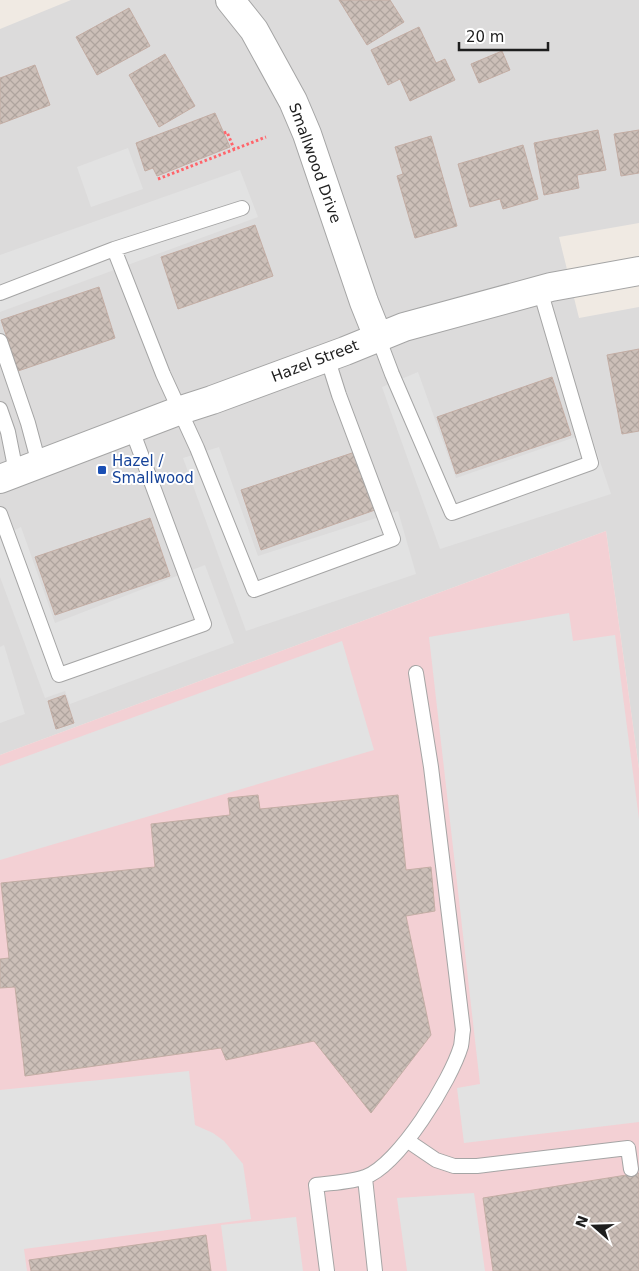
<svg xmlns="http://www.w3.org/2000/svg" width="639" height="1271" font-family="'DejaVu Sans',sans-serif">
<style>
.residential{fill:#dcdbdb}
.commercial{fill:#f3d0d4}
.parking{fill:#e2e2e2}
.building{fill:url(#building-cross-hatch);stroke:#c3ada4}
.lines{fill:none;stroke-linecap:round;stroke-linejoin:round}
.lane-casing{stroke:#a5a5a5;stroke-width:16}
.street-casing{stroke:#a5a5a5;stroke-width:30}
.path{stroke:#ff656b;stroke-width:3;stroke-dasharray:2.5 2.5;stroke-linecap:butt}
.lane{stroke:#fff;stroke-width:14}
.street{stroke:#fff;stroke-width:28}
.transit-dot{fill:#1a4fb4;stroke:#fff;stroke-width:2}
.labels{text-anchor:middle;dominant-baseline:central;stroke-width:4;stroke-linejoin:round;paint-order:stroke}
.street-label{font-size:15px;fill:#1e1e1e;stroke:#fff}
.transit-label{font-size:15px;fill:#164399;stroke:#fff;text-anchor:start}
</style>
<defs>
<pattern id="building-cross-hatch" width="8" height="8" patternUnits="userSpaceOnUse" patternTransform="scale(1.25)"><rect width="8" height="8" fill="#ccbfb8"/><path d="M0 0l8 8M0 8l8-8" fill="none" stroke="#afa49e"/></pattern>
</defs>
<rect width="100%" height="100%" fill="#f0eae3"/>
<path class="residential" d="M71 0H639V223L559 237 579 318 639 307V769L606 531 0 755V29Z"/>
<path class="commercial" d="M606 531 639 769V1271H0V755Z"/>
<path class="parking" d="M128 148 143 189 91 207 77 167Z
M240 170 258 217 0 312V255Z
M418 372 456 478 590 432 611 494 440 549 382 387Z
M219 447 258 556 398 511 416 574 246 631 183 458Z
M21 527 55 623 205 565 234 643 70 704 65 691 45 698 0 577V537Z
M569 613 573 641 615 635 639 819V1122L464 1143 457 1088 480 1084 429 637Z
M342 641 374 750 0 860V766Z
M4 645 25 714 0 723V647Z
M189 1071 195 1125 213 1133 224 1141 243 1164 251 1219 24 1249 27 1271H0V1090Z
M474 1193 485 1271H407L397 1198Z
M296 1217 303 1271H227L221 1225Z"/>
<path class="building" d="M339 0H390L404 22 367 45Z
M129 8 150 46 97 75 76 37Z
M419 27 436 63 445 59 455 80 410 101 400 79 388 85 371 50Z
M502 51 510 70 479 83 471 64Z
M165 54 195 106 159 127 129 75Z
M35 65 50 105 0 124V78Z
M215 113 230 147 157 176 153 168 145 171 136 143Z
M598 130 606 170 577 175 579 188 544 195 534 143Z
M639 130V173L621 176 614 134Z
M431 136 457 226 415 238 397 176 403 174 395 147Z
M523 145 538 199 503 209 500 199 470 207 458 164Z
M255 225 273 276 178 309 161 257Z
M99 287 115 338 18 371 1 320Z
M639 349V431L622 434 607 355Z
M552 377 571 435 456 474 437 417Z
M355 452 375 510 261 550 241 490Z
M150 518 170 576 55 615 35 557Z
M65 695 74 723 56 729 48 701Z
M258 795 260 809 398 795 406 870 431 867 435 911 406 916 431 1035 371 1113 314 1041 226 1060 221 1048 25 1076 15 987 0 988V959L9 958 1 883 155 867 151 824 230 815 228 798Z
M639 1173V1271H493L483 1198Z
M206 1235 211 1271H31L29 1260Z"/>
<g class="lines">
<g class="lane-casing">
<path id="lane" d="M114 249 163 374 197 448 254 590 393 539 339 395 327 357
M0 293 114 249 242 208
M378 337 392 374 452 513 591 463 540 290
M0 341 28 423 39 464
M0 409 8 432 16 472
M0 514 59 675 204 624 132 430
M408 1141 436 1160 454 1166H477L628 1148 631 1169
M365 1178 375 1271
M327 1271 316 1185C329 1183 353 1182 365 1177 399 1165 451 1080 461 1046 462 1041 462 1035 463 1030L431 767 416 673"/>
</g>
<g class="street-casing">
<path id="street" d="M230 0 254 30 293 101 307 134 364 302 378 337
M0 479 181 410 212 400 345 351 404 327 551 287 639 271"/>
</g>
<path class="path" d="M224 133 227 132 234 149
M158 179 266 137"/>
<use href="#lane" class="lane"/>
<use href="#street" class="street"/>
</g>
<rect class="transit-dot" x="97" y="465" width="10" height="10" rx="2.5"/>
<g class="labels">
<g class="street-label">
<text transform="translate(315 163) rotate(70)">Smallwood Drive</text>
<text transform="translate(315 361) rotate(-21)">Hazel Street</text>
</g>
<g class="transit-label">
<text x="112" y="461">Hazel /<tspan x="112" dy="17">Smallwood</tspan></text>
</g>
</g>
<g transform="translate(594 1226) rotate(290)" stroke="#ffffff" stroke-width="4" paint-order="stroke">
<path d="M0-4L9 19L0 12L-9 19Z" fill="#1e1e1e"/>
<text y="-8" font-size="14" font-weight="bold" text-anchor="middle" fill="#1e1e1e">N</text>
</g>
<path d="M459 42v8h89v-8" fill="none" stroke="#1e1e1e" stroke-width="2.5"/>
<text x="466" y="42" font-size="15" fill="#1e1e1e" stroke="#ffffff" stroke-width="4" paint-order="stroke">20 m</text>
</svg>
